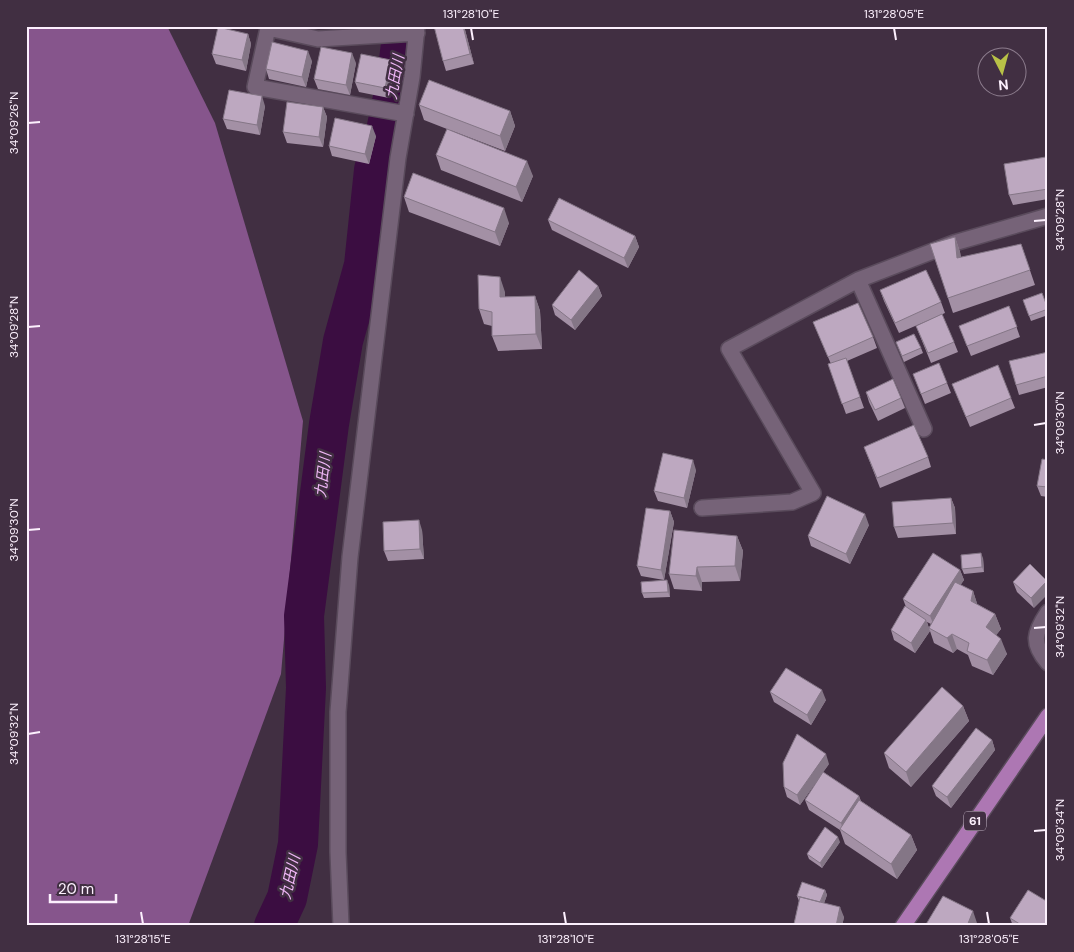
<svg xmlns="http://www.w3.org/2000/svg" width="1074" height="952" font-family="'DM Sans','Noto Sans JP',sans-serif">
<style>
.forest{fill:#86558c}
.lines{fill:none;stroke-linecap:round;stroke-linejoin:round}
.river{stroke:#3b0d41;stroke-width:40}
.minor-casing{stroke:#5a4b5c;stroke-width:18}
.primary-casing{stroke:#5a4b5c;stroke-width:18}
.minor{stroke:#766378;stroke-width:15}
.primary{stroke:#ad77b3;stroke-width:15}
.wall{fill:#a390a5;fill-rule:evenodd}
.shaded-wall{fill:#847686}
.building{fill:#bda8c0;stroke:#847686}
.ticks{fill:none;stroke:#fcf0fd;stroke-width:2}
.labels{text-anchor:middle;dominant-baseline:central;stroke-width:5;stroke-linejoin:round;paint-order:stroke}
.shield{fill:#412f42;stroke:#c4b6c5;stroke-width:1}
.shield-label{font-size:12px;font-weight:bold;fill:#fcf0fd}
.water-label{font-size:15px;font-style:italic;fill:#f1b8f8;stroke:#412f42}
.neatline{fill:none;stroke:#fcf0fd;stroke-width:2}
.ticks-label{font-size:12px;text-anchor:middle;fill:#fcf0fd}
</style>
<rect width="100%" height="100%" fill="#412f42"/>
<path class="forest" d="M26 26H167L215 123 303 421 281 674 188 926H26Z"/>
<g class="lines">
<path class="river" d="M274 926 287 898 298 844 306 688 304 616 329 424 343 341 364 265 374 170 386 131 397 78 403 26"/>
<g class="minor-casing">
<path id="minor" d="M406 114 255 87 268 28 318 39 417 33
M858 280 924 429
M702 508 792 502 813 493 729 349 858 280 954 243 1048 216
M1048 612C1034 633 1031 643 1048 663
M341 926 338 852V712L350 557 398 158 412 77 417 26"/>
</g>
<g class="primary-casing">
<path id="primary" d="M903 926 1048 716"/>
</g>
<use href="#minor" class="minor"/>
<use href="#primary" class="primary"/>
</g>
<path class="wall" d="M434 26H464L474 64 446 71 443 61Z
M248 34 251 44 246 71 216 64 212 54Z
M391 60 395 70 389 98 359 92 355 82Z
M312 61 306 87 269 79 266 69Z
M356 63 350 95 318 89 314 79Z
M419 105 510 111 515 126 505 151 450 130 533 176 522 202 441 170 436 155 447 129 424 120Z
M265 106 260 135 227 129 223 119Z
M323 107 327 117 323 147 287 143 283 132Z
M376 136 369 164 332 156 329 146Z
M1048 163V199L1013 205 1009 195Z
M404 197 509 223 500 246 409 212Z
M548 220 635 236 639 247 628 268 552 230Z
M955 237 960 252 961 258 1021 244 1035 285 953 313 948 298Z
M598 286 602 296 575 330 555 315 552 305Z
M880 290 941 302 945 313 899 333 884 301Z
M505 292V297L535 296 540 311 542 349 498 351 492 336V326L484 324 479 309Z
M1042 293 1048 310V315L1031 321 1023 300Z
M1009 306 1020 337 971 356 959 326Z
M813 322 873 337 877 348 847 361 864 408 846 414 828 364H831Z
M916 326 954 342 958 352 931 363Z
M896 342 921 348 923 353 904 362Z
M1048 352V387L1019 395 1016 385Z
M913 374 947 383 951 393 925 404Z
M952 384 1011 398 1015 408 970 427Z
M866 392 901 398 905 408 878 421 869 402Z
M864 447 928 457 931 467 880 488Z
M1048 460V497L1041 496 1037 486Z
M696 470 687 508 658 501 654 491Z
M951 498 955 508 956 534 898 538 894 527Z
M670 511 674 522 664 580 641 576 637 566Z
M869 525 850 564 811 546 808 536Z
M422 530 424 559 388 561 384 551Z
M737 536 743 551 740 581 702 582V591L674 589 669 574Z
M983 558 984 572 964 574 962 569Z
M1030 564 1034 608 1017 592 1013 582Z
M960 570 964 580 960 585 973 591 977 604 995 614 1001 629 996 635 1007 654 993 675 972 666 968 655 957 649 953 653 934 643 930 631 915 653 894 640 891 630 906 607 903 599ZM927 622 931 624 929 628Z
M669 585 670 597 644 598 642 593Z
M770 692 826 700 811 725 774 702Z
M963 706 969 721 911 787 889 768 884 753Z
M992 740 995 750 951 808 936 796 932 786Z
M829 764 823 772 859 796 861 801 911 835 917 850 897 879 845 844 840 830 809 810 805 800 821 775 800 805 787 797 784 787Z
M840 842 822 868 809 859 807 854Z
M825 890 827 895 824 903 844 917 842 926H795L794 924 799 901 797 896Z
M1010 918 1048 926H1013Z"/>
<path class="shaded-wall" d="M463 26H464L474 64 470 54Z
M248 34 251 44 246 71 242 60Z
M308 51 312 61 306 87 302 77Z
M352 53 356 63 350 95 346 85Z
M391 60 395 70 389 98 385 88Z
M262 96 265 106 260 135 257 125Z
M323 107 327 117 323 147 319 137Z
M510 111 515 126 505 151 500 136Z
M372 126 376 136 369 164 365 154Z
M527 161 533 176 522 202 516 187Z
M504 208 509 223 500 246 495 232Z
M635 236 639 247 628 268 624 258Z
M955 237 960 252 963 273 957 258Z
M500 277 505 292V312L500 297Z
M598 286 602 296 575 330 571 320Z
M535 296 540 311 542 349 536 334Z
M693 460 696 470 687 508 684 498Z
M951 498 955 508 956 534 953 523Z
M670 511 674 522 664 580 661 570Z
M865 514 869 525 850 564 846 554Z
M419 520 422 530 424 559 420 549Z
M737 536 743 551 740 581 735 566Z
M981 553 983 558 984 572 982 567Z
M697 567 702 582V591L696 576Z
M960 570 964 580 934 626 930 616Z
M667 580 669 585 670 597 668 592Z
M1047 581 1048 583V594L1034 608 1031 598Z
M973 591 978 606 971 601Z
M995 614 1001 629 991 642 986 627Z
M926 620 930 631 915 653 911 643Z
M952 634 957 649 953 653 947 638Z
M1001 639 1007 654 993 675 987 660Z
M822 690 826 700 811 725 807 715Z
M963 706 969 721 911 787 906 772Z
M992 740 995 750 951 808 947 797Z
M826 754 829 764 800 805 797 795Z
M859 796 862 806 844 833 841 823Z
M911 835 917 850 897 879 891 864Z
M838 837 840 842 822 868 820 863Z
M825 890 827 895 822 909 820 903Z
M840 907 844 917 842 926H836Z
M973 911 978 926H967Z"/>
<path class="building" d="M434 26H463L470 54 443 61Z
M218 27 248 34 242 60 212 54Z
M272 42 308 51 302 77 266 69Z
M321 47 352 53 346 85 314 79Z
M361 54 391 60 385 88 355 82Z
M429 80 510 111 500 136 419 105Z
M229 90 262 96 257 125 223 119Z
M287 102 323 107 319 137 283 132Z
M335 118 372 126 365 154 329 146Z
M447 129 527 161 516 187 436 155Z
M1046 157 1048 170V189L1009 195 1004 164Z
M413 173 504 208 495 232 404 197Z
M559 198 635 236 624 258 548 220Z
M955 237 957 258 1021 244 1030 270 948 298 930 244Z
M579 270 598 286 571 320 552 305Z
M926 270 941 302 895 323 880 290Z
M478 275 500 277V297L535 296 536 334 492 336V312L479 309Z
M1042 293 1048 309 1029 316 1023 300Z
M858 303 873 337 828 357 813 322Z
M1009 306 1017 327 967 346 959 326Z
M942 314 954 342 928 353 916 326Z
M914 334 921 348 902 356 896 342Z
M1048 352V376L1016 385 1009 361Z
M846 358 860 397 842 404 828 364Z
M939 363 947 383 921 394 913 374Z
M998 365 1011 398 966 417 952 384Z
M893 379 901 398 875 410 866 392Z
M914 425 928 457 877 478 864 447Z
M663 453 693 460 684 498 654 491Z
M1042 459 1048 460V487L1037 486Z
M827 496 865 514 846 554 808 536Z
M951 498 953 523 894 527 892 502Z
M646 508 670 511 661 570 637 566Z
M419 520 420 549 384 551 383 522Z
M674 530 737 536 735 566 697 567 696 576 669 574Z
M933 553 960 570 930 616 903 599Z
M981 553 982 567 962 569 961 555Z
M1030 564 1047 581 1031 598 1013 582Z
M667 580 668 592 642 593 641 582Z
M955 582 973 591 971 601 995 614 986 627 1001 639 987 660 967 651 969 643 952 634 947 638 929 628Z
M905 606 926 620 911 643 891 630Z
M786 668 822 690 807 715 770 692Z
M942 687 963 706 906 772 884 753Z
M976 728 992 740 947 797 932 786Z
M797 734 826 754 797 795 784 787 783 763Z
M823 772 859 796 841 823 805 800Z
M859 800 911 835 891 864 840 829Z
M825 827 838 837 820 863 807 854Z
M802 882 825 890 820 902 797 896Z
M1028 890 1048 902V926H1023L1010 918Z
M943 896 973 911 967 926H925Z
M800 897 840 907 836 926H801L794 924Z"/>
<path class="ticks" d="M471 28 473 40M894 28 896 40M28 123 40 122M1034 221 1046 220M28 327 40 326M1034 425 1046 423M28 530 40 529M1034 628 1046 627M28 734 40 732M1034 831 1046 830M141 912 143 924M564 912 566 924M987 912 989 924"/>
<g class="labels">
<rect class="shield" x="964" y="811.5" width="22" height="19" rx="4"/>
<g class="shield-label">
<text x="975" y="821">61</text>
</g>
<g class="water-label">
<text transform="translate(395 77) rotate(-80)">九田川</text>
<text transform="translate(323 475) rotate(-83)">九田川</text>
<text transform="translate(290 877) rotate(-77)">九田川</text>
</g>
</g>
<rect width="1074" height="952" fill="none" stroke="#412f42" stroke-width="55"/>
<g transform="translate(1002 72) rotate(174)"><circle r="24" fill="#412f42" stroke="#8c7c8d"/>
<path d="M0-4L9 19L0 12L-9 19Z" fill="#b8c147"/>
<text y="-8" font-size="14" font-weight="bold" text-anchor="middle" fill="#fcf0fd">N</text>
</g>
<path d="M50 894v8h66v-8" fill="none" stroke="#fcf0fd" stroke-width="2.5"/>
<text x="58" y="894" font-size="15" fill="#fcf0fd" stroke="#412f42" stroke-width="4" paint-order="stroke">20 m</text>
<rect x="28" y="28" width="1018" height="896" class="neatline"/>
<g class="ticks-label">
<text x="471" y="18">131°28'10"E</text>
<text x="894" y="18">131°28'05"E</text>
<text transform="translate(14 123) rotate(-90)" y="4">34°09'26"N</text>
<text transform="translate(1060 220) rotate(-90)" y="4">34°09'28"N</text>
<text transform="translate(14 327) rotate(-90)" y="4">34°09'28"N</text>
<text transform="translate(1060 423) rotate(-90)" y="4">34°09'30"N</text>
<text transform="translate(14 530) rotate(-90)" y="4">34°09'30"N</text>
<text transform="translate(1060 627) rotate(-90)" y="4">34°09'32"N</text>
<text transform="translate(14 734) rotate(-90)" y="4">34°09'32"N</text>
<text transform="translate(1060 830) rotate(-90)" y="4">34°09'34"N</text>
<text x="143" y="943">131°28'15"E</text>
<text x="566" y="943">131°28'10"E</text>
<text x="989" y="943">131°28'05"E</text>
</g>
</svg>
